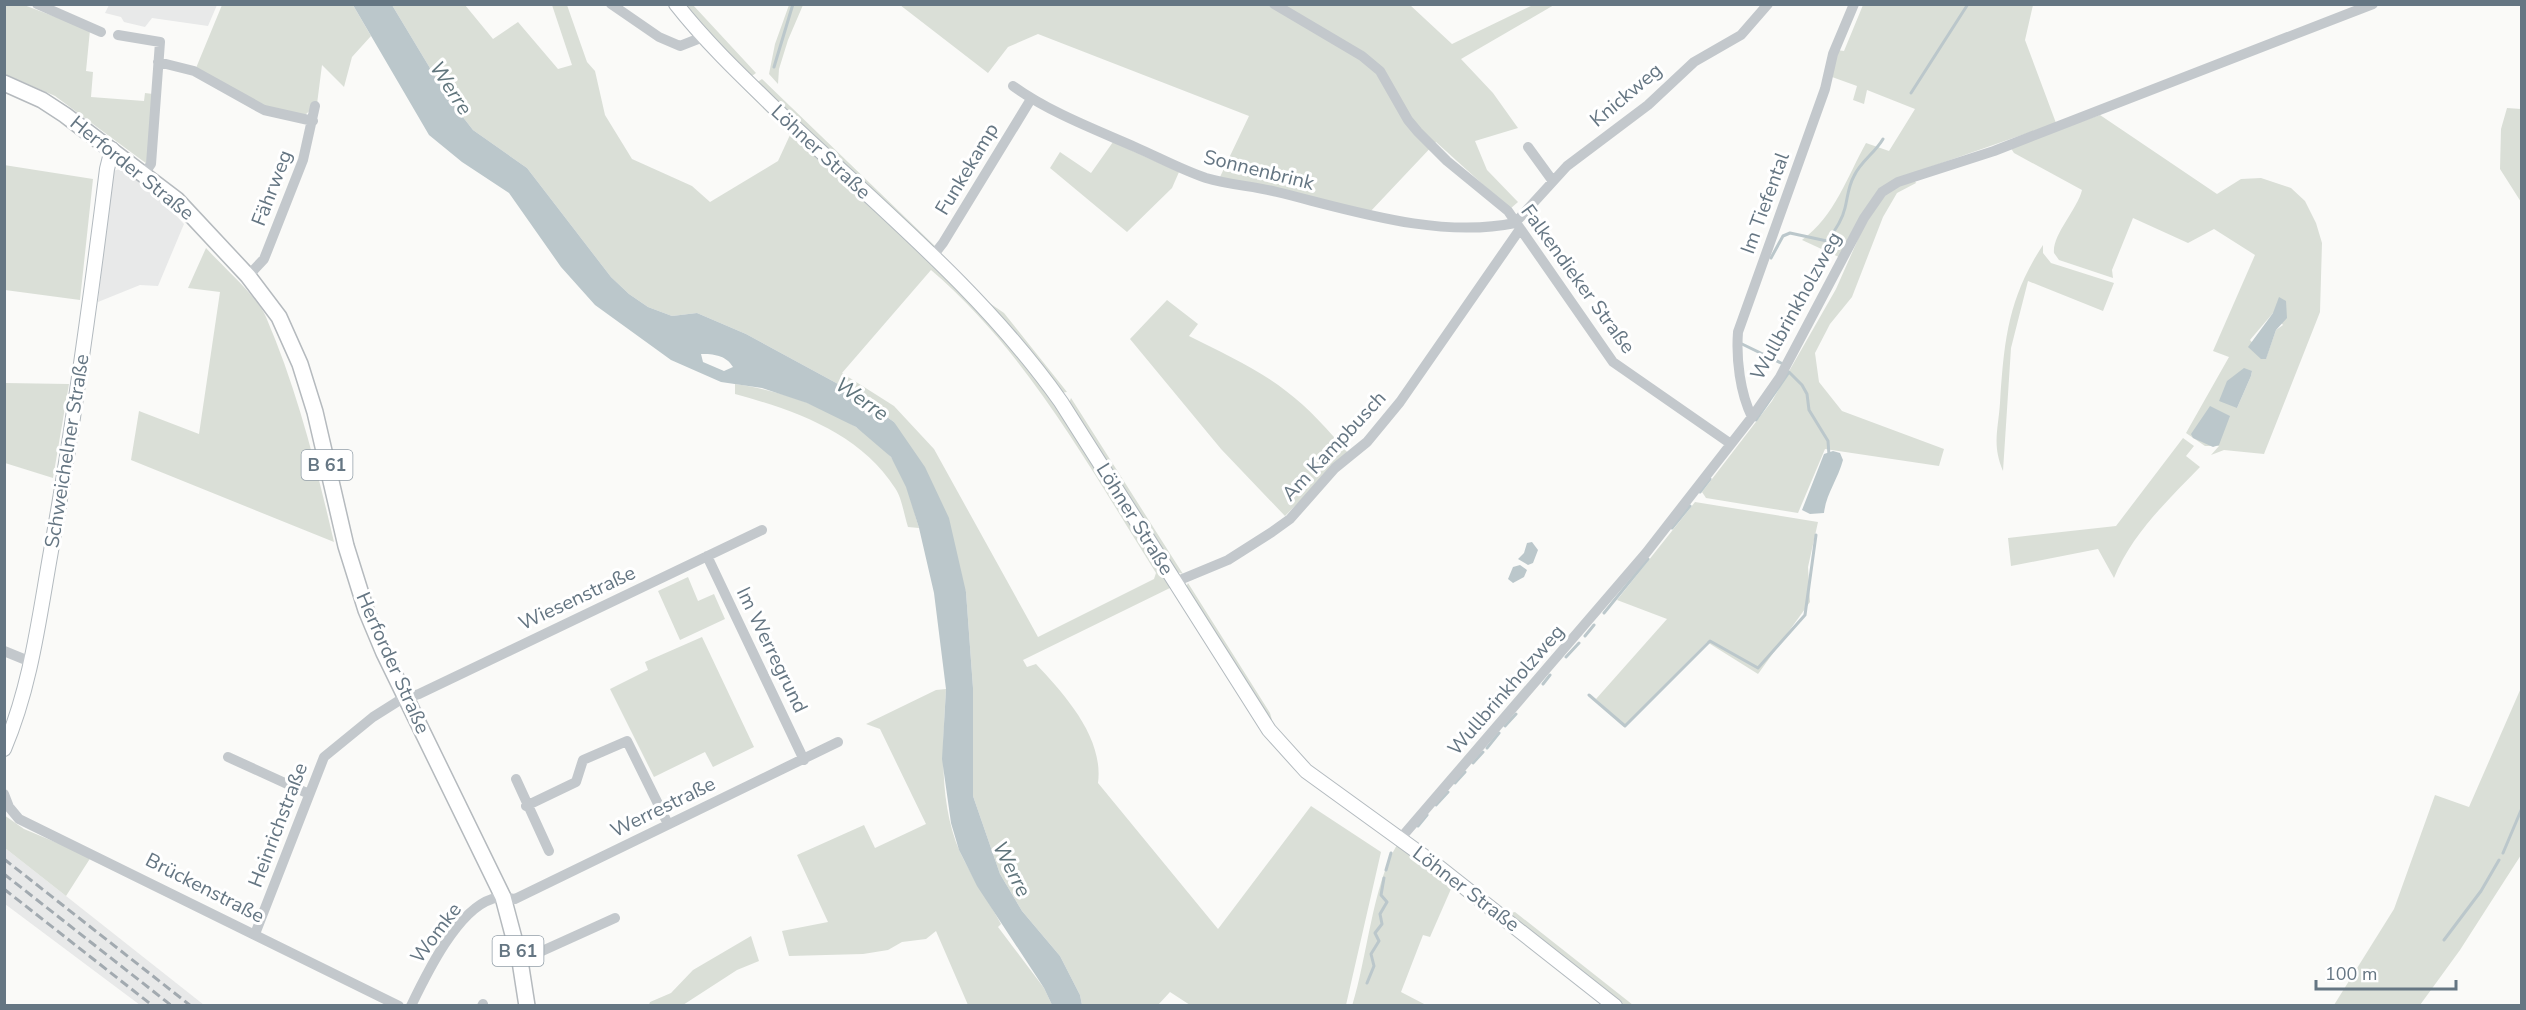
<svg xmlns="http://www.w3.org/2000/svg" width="2526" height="1010" font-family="'Nunito Sans',sans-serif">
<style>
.built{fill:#e8e9e9}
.green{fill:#dadfd7;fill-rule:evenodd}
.water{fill:#bbc7cb;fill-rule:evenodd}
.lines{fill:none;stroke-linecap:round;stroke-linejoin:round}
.stream{stroke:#bbc7cb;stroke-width:3}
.secondary-casing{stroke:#b3babf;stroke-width:16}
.primary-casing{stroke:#b5babe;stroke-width:18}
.street{stroke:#c3c8cc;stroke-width:10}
.secondary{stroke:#fff;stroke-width:14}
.primary{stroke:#fff;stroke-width:15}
.rail{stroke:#a2aab0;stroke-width:3;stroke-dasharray:9 4.5;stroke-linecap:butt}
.labels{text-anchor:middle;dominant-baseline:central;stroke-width:6;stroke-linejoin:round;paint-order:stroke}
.shield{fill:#fff;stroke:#939fa8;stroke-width:1.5}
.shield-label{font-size:18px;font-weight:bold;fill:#657683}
.street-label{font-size:20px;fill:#657683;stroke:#fff}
.water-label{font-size:21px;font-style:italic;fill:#60757c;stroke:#fff}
</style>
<rect width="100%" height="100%" fill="#fafaf8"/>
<path class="built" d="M109 5V4L217 5 208 26 152 18 145 27 124 22 121 17 105 13Z
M121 169 153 191 184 224 158 286 140 285 98 302 112 171Z
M5 848 66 896 204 1005H140L5 904Z"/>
<path class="green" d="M5 5H24L90 30 86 71 93 72 91 97 144 101 145 93 153 94 147 164 55 96 5 74Z
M222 5H353L371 36 352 57 344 87 322 65 317 104 305 115 265 106 196 68Z
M392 5H465L493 39 518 22 558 69 572 65 552 5H567L587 62 595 71 605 115 632 159 692 186 710 202 778 161 790 135 744 89 746 88 934 266 1033 370 1172 587 1023 660 1027 667 1036 664C1064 694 1104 737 1098 783L1218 929 1311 806 1381 852 1346 1005H1190L1170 992 1158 1005H1082L1080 995 1060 956 1022 911 1000 874 973 796V688L966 592 894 422 851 391 746 334 697 313 672 316 648 307 629 294 611 277 527 168 473 130 448 98ZM931 270C1028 353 1089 467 1156 573L1154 579 1038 637 934 449 894 406 842 373Z
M682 5H693L756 73 749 78Z
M789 5H803L788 40 779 69 778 84 769 74 775 44Z
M900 5H1410L1452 44 1533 5H1554L1461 59 1493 93 1518 128 1475 141 1487 170 1518 202 1510 209 1436 142 1369 213 1220 177 1249 116 1038 34 1008 47 988 73Z
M1863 5H2033L2025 40 2056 123 1893 180 1841 258 1802 240C1835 216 1847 177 1866 143L1889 151 1915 109 1867 90 1864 104 1853 100 1857 86 1832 77 1837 50 1844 51Z
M762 79 936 247 935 249 756 83Z
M2507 108 2521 109V202L2500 169 2501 129Z
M2100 115 2217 194 2241 179 2261 178 2291 188 2305 201 2316 223 2322 243 2320 312 2264 454 2224 450 2211 455 2219 446H2205L2186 433 2229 357 2213 351 2255 255 2214 229 2188 243 2133 218 2112 270 2113 278 2059 260 2054 253C2052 235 2077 210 2082 190L2014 153 2010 147ZM2273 313 2283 325 2276 330 2266 358 2250 340ZM2252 371 2251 376 2237 408 2239 375Z
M1113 142 1179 172 1172 188 1127 232 1050 168 1060 152 1091 173Z
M4 165 93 179 80 300 5 290Z
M1914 179 1916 183 1897 193 1883 217 1852 297 1830 324 1815 353 1819 382 1842 411 1944 449 1939 466 1825 449 1798 513 1706 498 1702 492 1772 401 1836 289 1863 228 1885 193Z
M2043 245V253L2051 263 2114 283 2103 311 2028 281 2011 348 2003 471C1992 445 1998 431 2000 403 2004 341 2008 298 2043 245Z
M206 248C221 265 258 297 266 317 297 389 316 465 334 542L131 460 139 411 199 434 220 292 188 288Z
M941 257 988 302 1004 313 1067 392 1060 393Z
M1167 300 1198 324 1189 336C1222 353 1257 368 1286 391 1309 408 1329 431 1348 453L1285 516 1221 449 1130 339Z
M5 383 69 384 53 478 5 463Z
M735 384C786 391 856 416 890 456 906 474 912 506 919 528L908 527C904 515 902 498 895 488 860 433 794 410 735 394Z
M1071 398 1183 574 1174 571 1069 403Z
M2183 438 2194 446 2186 456 2200 467C2168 500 2131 535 2114 578L2098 549 2011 566 2008 538 2116 526Z
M1695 502 1818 522 1808 567 1810 602 1758 674 1707 642 1625 725 1596 699 1667 619 1617 600Z
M688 577 698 601 714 594 725 619 680 640 658 591Z
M1188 583 1270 713 1272 720H1268L1185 589Z
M702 637 754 747 713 767 705 752 654 777 610 689 648 670 645 662Z
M2521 688V855L2460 950 2420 1005H2334L2394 909 2435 795 2469 807Z
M946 689C943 742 938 802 960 852 972 878 988 900 1001 924L998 927 1044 988 1052 1005H968L936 931 926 939 902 942 888 950 863 954 789 956 782 931 828 922 797 855 864 825 875 848 926 824 880 729 866 724 936 690Z
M4 815 24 829 91 857 66 896 5 848Z
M1397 845 1451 889 1430 937 1423 935 1401 992 1426 1005 1352 1006C1367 959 1373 883 1397 845Z
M1515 912 1633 1005H1623L1512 917 1511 913Z
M751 936 759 961 737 970 683 1005H649L650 1002 671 993 693 970Z"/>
<path class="water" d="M353 5H392L448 98 473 130 527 168 611 277 629 294 648 307 672 316 697 313 746 334 851 391 894 422 925 467 949 518 966 592 973 688V796L1000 874 1022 911 1060 956 1080 995 1082 1005H1052L1044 988 977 886 959 850 951 823 942 759 946 689 934 593 919 528 906 487 891 457 856 427 807 403 762 388 721 382 671 360 595 305 561 267 509 193 462 162 429 135ZM701 354C713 354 726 355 733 367L724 371 703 362Z
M2279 297 2286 301 2287 318 2276 330 2266 359H2261L2248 347 2273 313Z
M2244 368 2252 371 2251 376 2237 408 2219 401 2227 381Z
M2210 406 2230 416 2219 445 2213 447 2193 438 2191 434Z
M1833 451 1840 453 1843 460C1838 479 1826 494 1824 513L1810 514 1802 510 1824 454Z
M1532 542 1538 550 1533 563 1528 565 1518 559 1524 553 1527 543Z
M1520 565 1527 570 1524 577 1513 583 1508 579 1513 567Z"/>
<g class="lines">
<path class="stream" d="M774 67 793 4
M1911 93 1968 4
M1771 258 1783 236 1790 233 1827 241C1835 231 1842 221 1845 208 1848 196 1848 187 1854 176 1861 161 1875 153 1883 139
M1742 344 1781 363
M1756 420 1789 372 1802 385 1807 394 1809 410 1828 441 1829 455
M1700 492 1710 479
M1672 528 1690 506
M1604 613 1648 559
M1585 636 1594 625
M1566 657 1579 643
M1543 684 1550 675
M1589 695 1625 726 1710 641 1758 668 1805 615 1816 535
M1505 726 1516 714
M1487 748 1499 733
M1473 763 1483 752
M1455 783 1465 772
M1436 805 1448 792
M1418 826 1427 815
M2503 853 2522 808
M1386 870 1391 853
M2444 940 2481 891 2499 860
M1367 983 1374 966 1371 954 1379 941 1375 933 1382 924 1380 914 1387 902 1381 895 1384 878"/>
<g class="secondary-casing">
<path id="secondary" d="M676 4C709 46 748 82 786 119 881 209 985 294 1061 402L1269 730 1306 771 1440 868 1615 1006
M4 749C31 686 39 618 51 551 74 424 91 297 107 169L112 149"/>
</g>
<g class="primary-casing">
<path id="primary" d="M4 83 42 100 65 115 177 200 248 276 279 317 300 364 315 412 346 546 366 610 384 653 503 897 520 961 527 1006"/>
</g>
<path class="street" d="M37 4 101 32
M611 4 659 37 680 46 703 37
M1274 4 1362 56 1380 71 1408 120 1418 132 1447 161 1508 211 1613 362 1731 444
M118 35 160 42 151 164 144 174
M158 62 194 71 264 110 313 121
M1013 86C1049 112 1094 129 1135 147 1158 157 1182 170 1206 178 1229 185 1254 186 1277 192 1351 210 1438 239 1515 223
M1528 147 1552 180
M1515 223 1567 166 1648 105 1694 62 1741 35 1768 4
M932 257 943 243 1031 99
M248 276 264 259 303 160 315 106
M1752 417C1740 393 1736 359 1738 332L1825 89 1833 54 1854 4
M707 556 804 760
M1175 582 1228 560 1272 532 1290 519 1335 468 1367 442 1400 402 1520 229
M4 651 31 662
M228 757 309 794
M516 779 549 851
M4 794 9 807 19 819 399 1006
M526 806 576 782 583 760 627 741 668 824
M1400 839 1646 553 1752 417 1780 377 1864 218 1882 192 1898 182 1994 151 2373 4
M255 934 324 757 373 717 400 700 419 694 762 530
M520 961 615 918
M411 1006C426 975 457 910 492 899 499 896 507 898 515 899L838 742
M482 1006 483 1004"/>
<use href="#secondary" class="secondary"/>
<use href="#primary" class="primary"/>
<path class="rail" d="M4 859 191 1006
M4 874 172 1006
M4 889 153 1006"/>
</g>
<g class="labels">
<g class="shield">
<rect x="301.5" y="450" width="51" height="30" rx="4.5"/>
<rect x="492.5" y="936" width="51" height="30" rx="4.5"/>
</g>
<g class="shield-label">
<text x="327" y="465">B 61</text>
<text x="518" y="951">B 61</text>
</g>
<g class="street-label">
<text transform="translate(1626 95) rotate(-40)">Knickweg</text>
<text transform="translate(821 152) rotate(43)">Löhner Straße</text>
<text transform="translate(132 168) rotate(39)">Herforder Straße</text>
<text transform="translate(967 169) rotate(-59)">Funkekamp</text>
<text transform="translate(1259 170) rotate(14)">Sonnenbrink</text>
<text transform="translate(272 188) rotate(-69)">Fährweg</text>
<text transform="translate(1765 203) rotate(-70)">Im Tiefental</text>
<text transform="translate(1578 279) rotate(54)">Falkendieker Straße</text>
<text transform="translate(1796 306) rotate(-61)">Wullbrinkholzweg</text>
<text transform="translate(1334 446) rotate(-47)">Am Kampbusch</text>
<text transform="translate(67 451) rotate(-81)">Schweichelner Straße</text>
<text transform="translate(1135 519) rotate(58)">Löhner Straße</text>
<text transform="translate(577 598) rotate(-25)">Wiesenstraße</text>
<text transform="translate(772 650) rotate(64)">Im Werregrund</text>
<text transform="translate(393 663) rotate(66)">Herforder Straße</text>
<text transform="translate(1506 690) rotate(-49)">Wullbrinkholzweg</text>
<text transform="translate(663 807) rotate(-26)">Werrestraße</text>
<text transform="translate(278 825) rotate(-69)">Heinrichstraße</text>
<text transform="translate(205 888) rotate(27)">Brückenstraße</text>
<text transform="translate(1466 889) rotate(37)">Löhner Straße</text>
<text transform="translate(436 933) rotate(-53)">Womke</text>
</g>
<g class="water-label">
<text transform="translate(451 88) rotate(57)">Werre</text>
<text transform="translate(862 399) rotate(35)">Werre</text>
<text transform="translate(1012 869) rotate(63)">Werre</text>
</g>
</g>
<rect width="2526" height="1010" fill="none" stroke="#657683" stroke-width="12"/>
<path d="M2316 980v9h140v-9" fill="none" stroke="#657683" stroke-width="3"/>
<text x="2325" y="980" font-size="18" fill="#657683" stroke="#ffffff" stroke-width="4.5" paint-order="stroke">100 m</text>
</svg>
